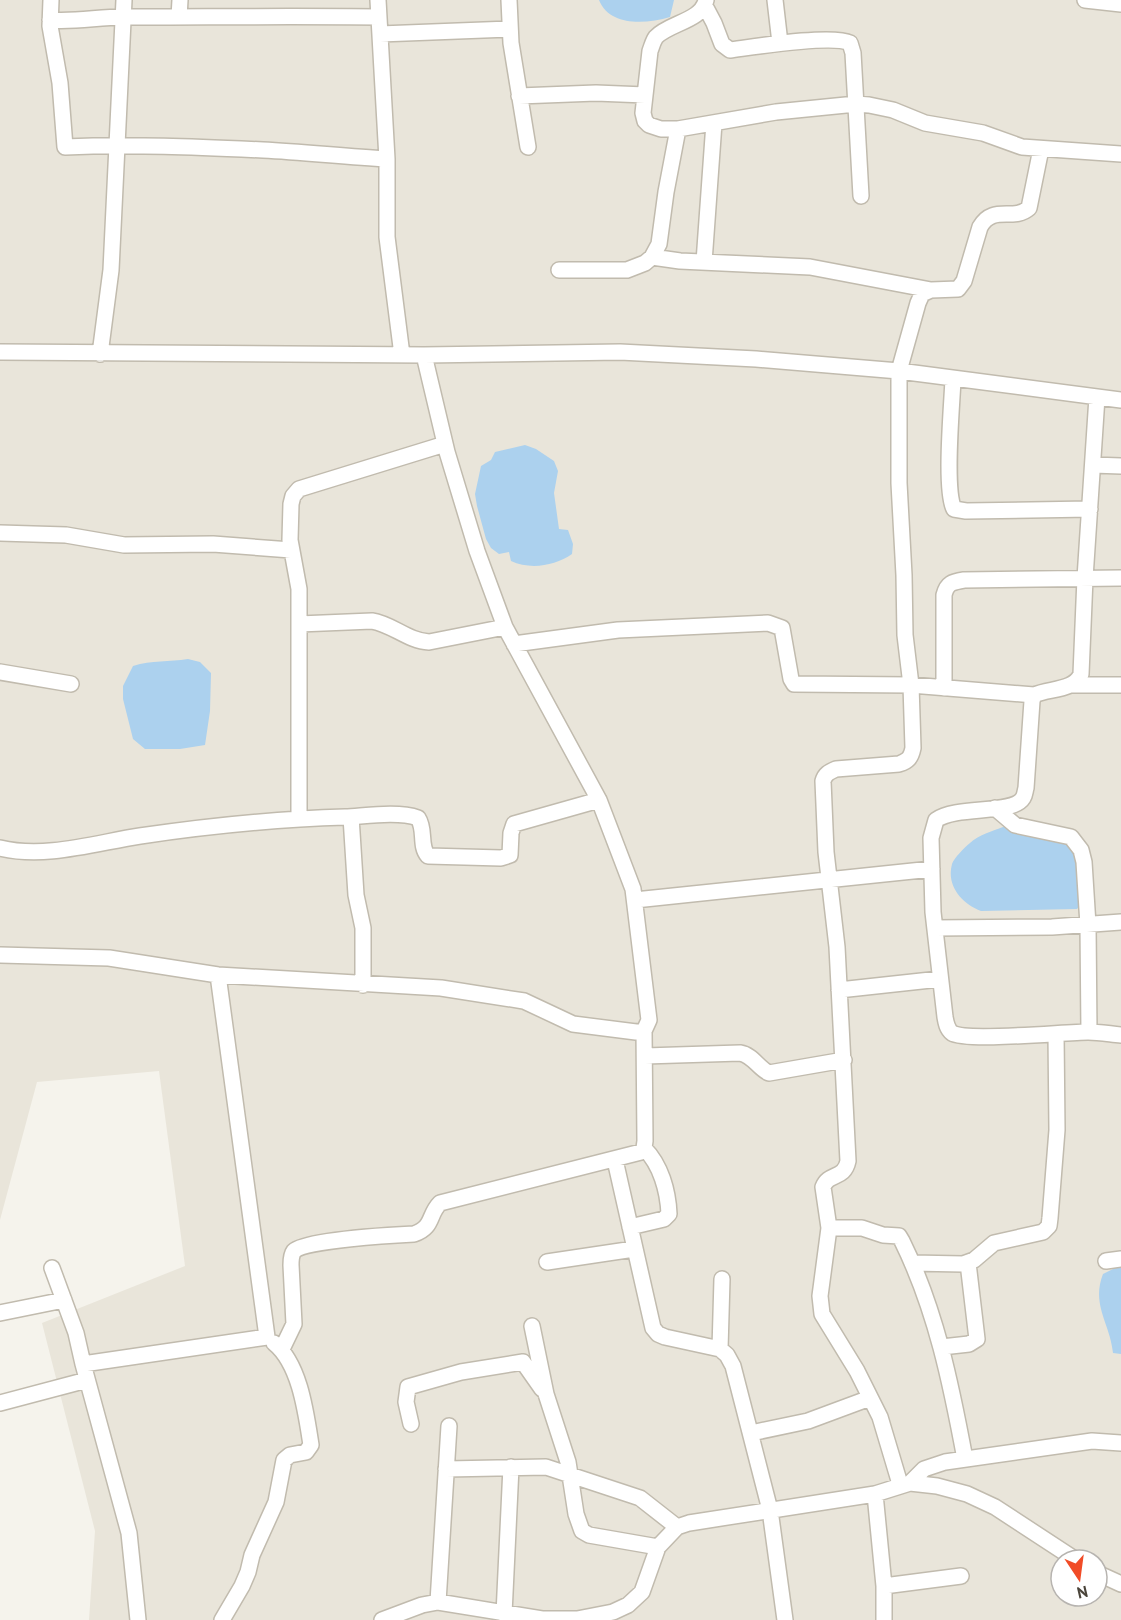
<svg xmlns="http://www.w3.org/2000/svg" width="1121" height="1620" font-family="'PT Sans',sans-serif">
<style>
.residential{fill:#e9e5da;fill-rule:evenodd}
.water{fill:#acd1ee}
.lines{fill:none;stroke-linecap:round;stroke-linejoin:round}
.minor-casing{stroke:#c1bbae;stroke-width:18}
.minor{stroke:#fff;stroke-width:15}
</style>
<rect width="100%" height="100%" fill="#f5f3ec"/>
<path class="residential" d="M0 0H1121V1620H89L95 1531 42 1323 185 1266 159 1071 37 1082 0 1220ZM1061 1560H1097V1596H1061Z"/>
<path class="water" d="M599 0H674L670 17C646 24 610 27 599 0Z
M525 445 536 449 554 461 558 471 554 493 559 529 568 530 573 544 572 554C555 566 530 570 511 561L509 552 499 554 491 548 486 539 477 506 475 494 481 466 491 460 495 452Z
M188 659 200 662 211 673 210 711 205 745 180 749H145L133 739 123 699V686L133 666C152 660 169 662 188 659Z
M1003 827 1015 828 1069 843 1078 856 1082 903 1077 909 981 911C962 904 946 886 952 864 954 858 964 848 970 843 978 835 993 831 1003 827Z
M1121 1265V1354L1113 1353C1110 1323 1091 1305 1103 1274Z"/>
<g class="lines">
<g class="minor-casing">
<path id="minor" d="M51 0 50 26 60 83 65 147C131 144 197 147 263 150 305 152 346 157 387 159
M378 0 387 159V237L402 355
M509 0 511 43 528 147
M706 0C702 21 669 23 656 37 653 41 652 46 650 51L643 113 645 121 649 125 661 129H678L776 112 856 104 869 105 893 110 925 123 983 133 1022 147 1121 154
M775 0 780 43
M1085 0 1121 4
M705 6 714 23 722 44 730 50C753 47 832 34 850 43L853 53 861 196
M179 17 180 0
M50 20C76 22 98 17 123 17 208 17 294 16 379 17
M380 34 510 29
M519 96 596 93 645 95
M652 257 680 261 810 267 931 290
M704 262 714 123
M559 270H627L645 263 652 257 659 244 666 192 678 129
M0 352 424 355 620 352 756 359 899 371 1121 400
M100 354 111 270 124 0
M953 379C952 405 944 489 954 509L966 511 1090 509
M1097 397 1085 578 1081 674C1074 691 1050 688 1034 695L1032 701 1026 788C1025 791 1025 795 1023 798 1013 815 957 805 936 820L931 838 933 912 945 1017C946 1023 947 1029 952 1033 967 1042 1065 1032 1088 1032 1099 1032 1110 1034 1121 1035
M1093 465 1121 466
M0 533 66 535 124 545 213 544 291 550
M299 624 372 621C392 624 408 641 429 642L505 627
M514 644 618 630 768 623 782 628 791 679 794 684 911 685 1034 695
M0 672 71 684
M1073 685H1121
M944 688V595C947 583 952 582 964 580L1121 578
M995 808 1015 825 1071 837 1081 850 1084 862 1088 925 1089 1032
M351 817 356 895 363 928V985
M299 819V589L290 540 291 504 293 496 299 489 445 444
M0 848C45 859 95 843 140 836 208 826 277 819 345 817 366 816 398 811 418 818 426 830 419 846 428 856L501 858 510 855 511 833 514 824 599 800
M635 900 932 869
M935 928 1052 927 1121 922
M0 955 109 958 218 975 441 988 524 1001 573 1024 636 1032 644 1031 649 1020 633 889 599 800 505 627 477 551 447 452 424 355
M839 990 940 979
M645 1056 740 1053C753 1055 758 1068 769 1073L844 1060
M615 1160 653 1328 658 1334 665 1337 720 1349 727 1355 733 1366 770 1510 785 1620
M630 1227 664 1219 669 1214C668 1191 661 1165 644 1148
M829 1228H862L883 1235 899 1236 902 1241C936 1310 951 1384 965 1459
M1106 1261 1121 1259
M547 1262 634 1249
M912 1263 963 1264 974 1260 994 1243 1043 1232 1049 1226 1050 1218 1057 1130 1056 1034
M52 1268 76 1333 83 1364 129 1533 138 1620
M0 1313 64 1300
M532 1326 546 1394 568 1462 576 1514 582 1531 589 1535 658 1547
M942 1347 969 1344 977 1339 968 1263
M282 1349 294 1324 291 1265C291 1260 291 1255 294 1251 305 1240 394 1235 414 1234 434 1227 428 1215 440 1203L641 1152 644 1148 645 1141 644 1031
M720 1349 722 1279
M83 1364 267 1337 218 975
M0 1403 87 1380
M411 1424 406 1402 408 1387 461 1372 523 1362 542 1389
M751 1433 808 1421 870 1398
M446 1469 546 1467 640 1498 677 1527
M910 1483 924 1469 945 1462 1092 1441 1121 1443
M900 1484 880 1417 857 1371 822 1314 820 1296 829 1228 823 1187C829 1172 844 1180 848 1161L837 947 826 852 823 781C825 774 829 772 836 769L899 764C908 761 911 758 913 748L911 685 905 635 904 575 899 483V371L918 303 922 294 931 290 958 289 964 281 980 227C993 204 1013 222 1029 208L1041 149
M875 1494 884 1586V1620
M1097 1573 1121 1584
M884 1586 961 1576
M438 1602 449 1426
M504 1614 511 1467
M222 1620 242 1586 248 1572 252 1555 276 1502 284 1460 290 1455 306 1452 311 1445C306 1413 300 1364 274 1343
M382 1620 422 1605 438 1602 542 1619H577L613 1612 628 1605 642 1592 658 1547 677 1527 689 1523 875 1494 910 1483 937 1486 967 1494 995 1507 1076 1560"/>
</g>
<use href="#minor" class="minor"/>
</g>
<g transform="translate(1079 1578) rotate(167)"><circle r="28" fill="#ffffff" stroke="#b7b4b0" stroke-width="1.5"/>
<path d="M0-4.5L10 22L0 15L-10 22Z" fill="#f14c27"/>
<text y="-9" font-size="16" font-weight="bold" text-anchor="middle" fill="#4a443a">N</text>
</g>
</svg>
